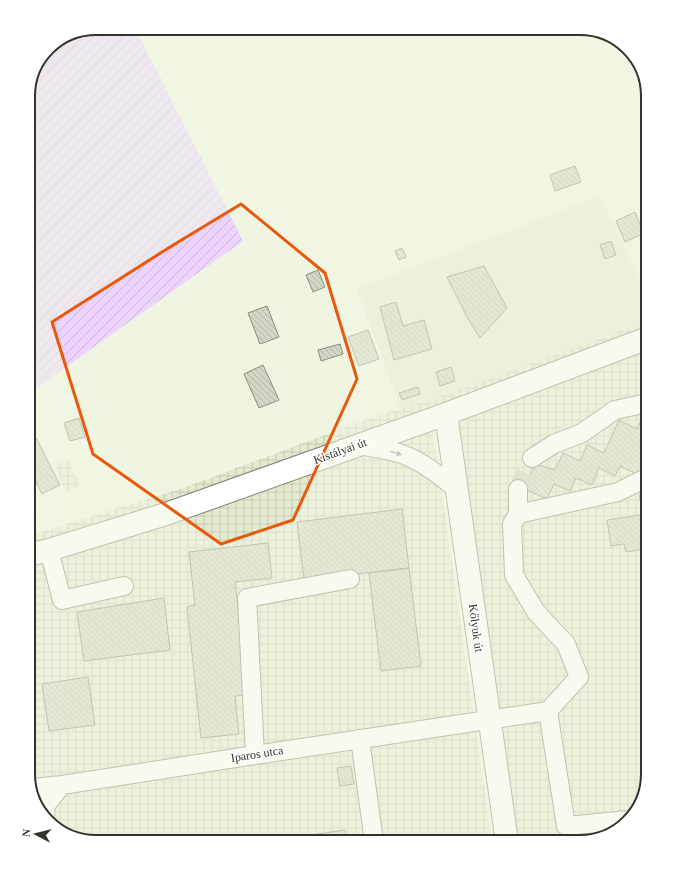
<svg xmlns="http://www.w3.org/2000/svg" width="676" height="870" font-family="Georgia,serif">
<style>
.built{fill:#e4ead0}
.industrial{fill:url(#industrial-grid)}
.garden{fill:url(#garden-furrows)}
.building{fill:url(#building-back-hatch);stroke:#898d7c}
.lines{fill:none;stroke-linecap:round;stroke-linejoin:round}
.minor-tunnel{stroke:#cacebe;stroke-width:18;stroke-dasharray:18 9;stroke-linecap:butt}
.minor-casing{stroke:#838675;stroke-width:20}
.major-casing{stroke:#838675;stroke-width:24}
.minor{stroke:#fff;stroke-width:18}
.major{stroke:#fff;stroke-width:22}
.oneway{fill:#989996}
.marked{fill:none;stroke:#e8590c;stroke-width:3;stroke-linejoin:round}
.labels{text-anchor:middle;dominant-baseline:central;stroke-width:3;stroke-linejoin:round;paint-order:stroke}
.street-label{font-size:12px;fill:#31332c;stroke:#fff}
.rim{fill:none;stroke:#31332c;stroke-width:2}
</style>
<defs>
<pattern id="industrial-grid" width="8" height="8" patternUnits="userSpaceOnUse"><rect width="8" height="8" fill="#e4ead0"/><path d="M0 4h8M4 0v8" fill="none" stroke="#c4c9b3"/></pattern>
<pattern id="garden-furrows" width="10" height="10" patternUnits="userSpaceOnUse"><rect width="10" height="10" fill="#edd4fd"/><path d="M-1 1l2-2M0 10L10 0M9 11l2-2" fill="none" stroke="#ccb6d9"/></pattern>
<pattern id="building-back-hatch" width="6" height="6" patternUnits="userSpaceOnUse"><rect width="6" height="6" fill="#d2d6c4"/><path d="M-1 5l2 2M0 0l6 6M5-1l2 2" fill="none" stroke="#b5b8a9"/></pattern>
</defs>
<rect width="100%" height="100%" fill="#f0f5e2"/>
<path class="built" d="M600 196 648 296V321L427 401 401 409 357 289Z"/>
<path class="industrial" d="M648 321V775L639 808 618 831 581 842H517L465 487 428 403 442 493 492 842H91L62 833 39 812 28 774V536L183 488 365 420 427 401Z
M69 460 79 486 65 492 55 465Z"/>
<path class="garden" d="M96 28H135L243 241 28 394V91L35 65 51 45Z"/>
<path class="building" d="M648 142V153L644 144Z
M575 166 581 182 555 191 550 175Z
M635 212 644 233 625 242 616 221Z
M611 241 616 255 605 259 600 245Z
M402 248 406 257 399 260 395 251Z
M484 266 507 308 480 338 467 317 447 277Z
M318 270 325 287 313 292 306 275Z
M396 302 403 326 424 320 432 349 394 360 380 307Z
M267 306 279 337 260 344 248 313Z
M368 330 379 359 359 366 348 337Z
M340 344 343 354 321 361 318 350Z
M263 365 279 400 259 408 244 374Z
M451 367 455 381 440 386 436 372Z
M418 387 420 394 402 400 399 393Z
M79 418 85 437 70 441 64 423Z
M642 418 648 420V466L643 477 620 466 615 476 599 468 592 485 576 478 570 491 554 484 547 499 527 490 531 472 536 464 555 470 563 453 580 461 587 445 604 453 619 420 637 429Z
M37 439 60 485 42 494 28 465V443Z
M648 492V507L642 509 639 495Z
M402 509 409 568 304 580 297 522Z
M648 514V542H645L646 549 626 552 624 544 611 546 607 520Z
M268 543 272 578 235 582 248 695 235 696 239 734 201 738 187 607 195 605 189 552Z
M409 568 421 666 381 671 369 573Z
M164 598 170 650 84 661 77 612Z
M88 677 95 725 49 731 42 684Z
M351 766 354 784 340 786 337 768Z
M345 830 347 842H297L296 837Z"/>
<g class="lines">
<path class="minor-tunnel" d="M518 489 532 458"/>
<g class="minor-casing">
<path id="minor" d="M358 445C370 447 383 449 395 452 419 458 438 475 457 489
M532 458 554 444 582 433 615 410 643 404 648 407
M518 514V489
M49 550 62 600 124 586
M548 711 566 826 628 820
M360 739 374 842
M255 755 247 598 350 579
M32 788 62 785 255 755 548 711 579 677 566 644 536 612 514 575 512 524 518 514 618 492 648 477
M45 817 46 805 62 785"/>
</g>
<g class="major-casing">
<path id="major" d="M446 414 507 842
M28 555 49 550 166 514 446 414 648 338"/>
</g>
<use href="#minor" class="minor"/>
<use href="#major" class="major"/>
</g>
<defs><path id="oneway-solid" d="M-6-.8H1V-3.2L6.5 0L1 3.2V.8H-6Z"/></defs>
<use class="oneway" href="#oneway-solid" transform="translate(396 453) rotate(17)"/>
<path d="M0 0H676V870H0ZM241 204 325 273 357 379 293 520 221 544 93 454 52 322 170 247Z" fill="#f0f5e2" fill-opacity=".55" fill-rule="evenodd"/>
<path class="marked" d="M241 204 325 273 357 379 293 520 221 544 93 454 52 322 170 247Z"/>
<g class="labels">
<g class="street-label">
<text transform="translate(340 451) rotate(-20)">Kistályai út</text>
<text transform="translate(476 628) rotate(82)">Kőlyuk út</text>
<text transform="translate(257 754) rotate(-9)">Iparos utca</text>
</g>
</g>
<path d="M0 0H676V870H0ZM96 35H580A61 61 0 0 1 641 96V774A61 61 0 0 1 580 835H96A61 61 0 0 1 35 774V96A61 61 0 0 1 96 35Z" fill="#fff" fill-rule="evenodd"/>
<path class="rim" d="M96 35H580A61 61 0 0 1 641 96V774A61 61 0 0 1 580 835H96A61 61 0 0 1 35 774V96A61 61 0 0 1 96 35Z"/>
<g transform="translate(36 834) rotate(277)" stroke="#ffffff" stroke-width="3" paint-order="stroke">
<path d="M0-3L7 15L0 10L-7 15Z" fill="#31332c"/>
<text y="-6" font-size="11" font-weight="bold" text-anchor="middle" fill="#31332c">N</text>
</g>
</svg>
